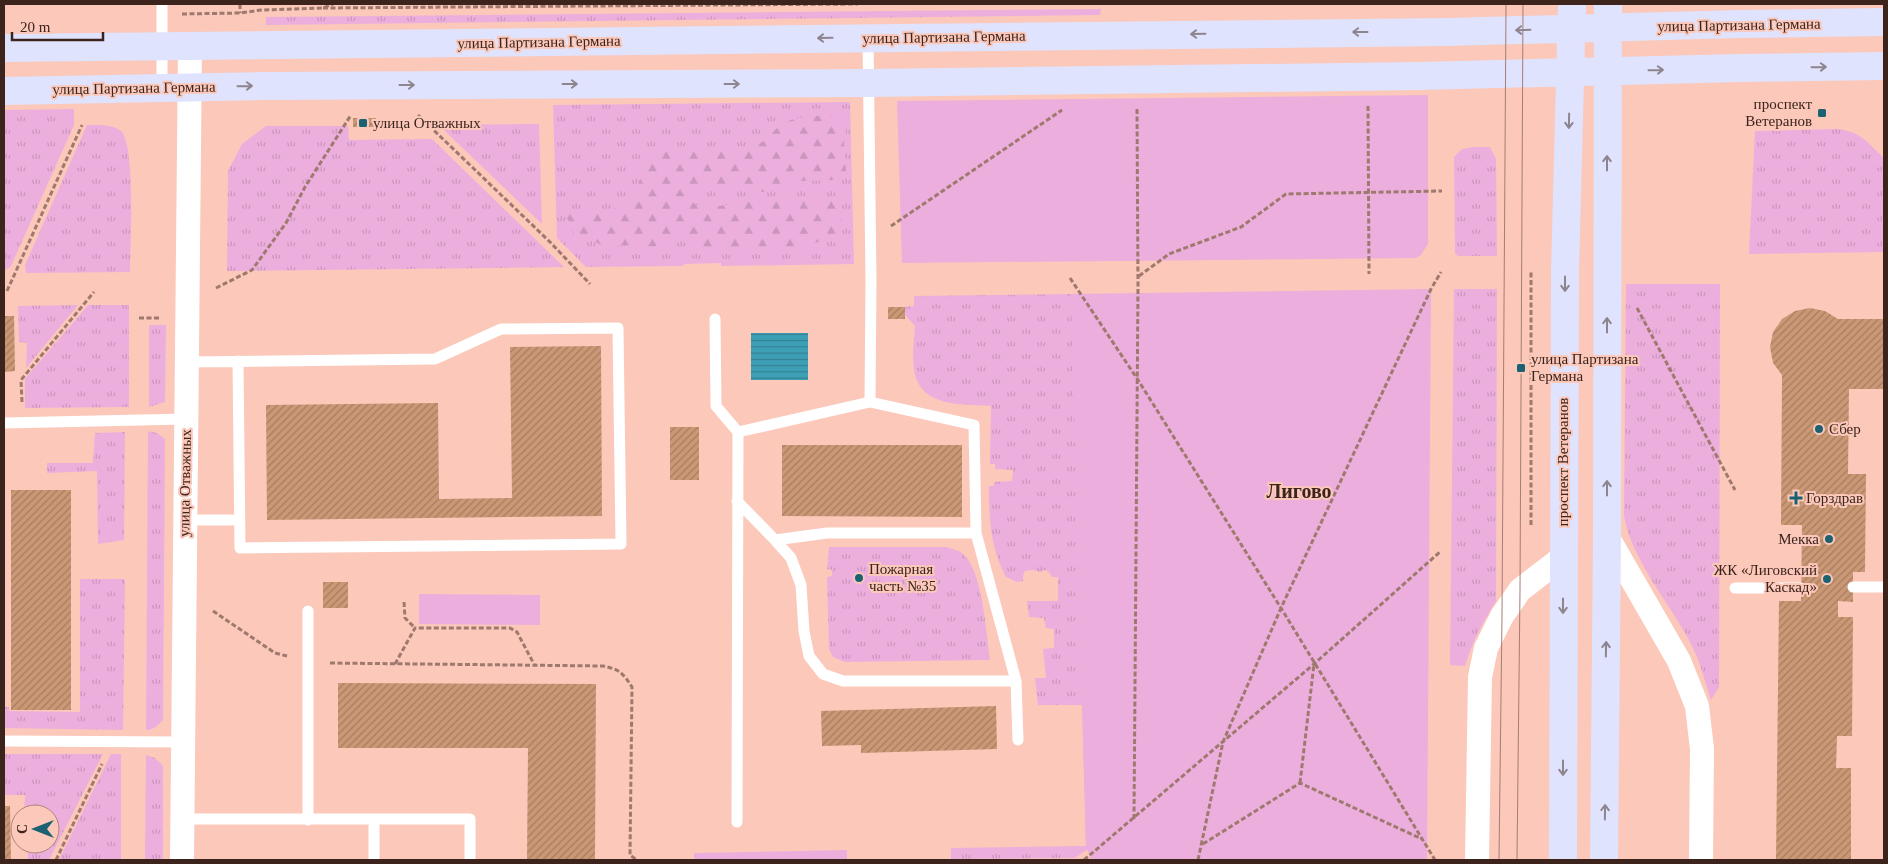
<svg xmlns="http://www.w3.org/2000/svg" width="1888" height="864" font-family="'Times New Roman',serif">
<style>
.grass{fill:url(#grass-tufts)}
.forest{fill:url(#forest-firs)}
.green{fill:#ecafdd}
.water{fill:url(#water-rules)}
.building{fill:url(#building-hatch)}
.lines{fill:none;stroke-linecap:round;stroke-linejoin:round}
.path{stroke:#9f796e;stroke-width:3;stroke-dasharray:5 2.5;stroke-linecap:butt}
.lane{stroke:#fff;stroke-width:11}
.street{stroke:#fff;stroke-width:24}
.secondary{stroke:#dfe3fe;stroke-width:28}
.tram{stroke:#a57e73;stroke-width:1}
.oneway{stroke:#8e848e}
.poi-dot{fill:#1a6271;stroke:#fbc8ba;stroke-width:2}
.labels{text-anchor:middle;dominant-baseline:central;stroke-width:4;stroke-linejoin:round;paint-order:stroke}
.street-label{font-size:15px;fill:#3c241d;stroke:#fbc8ba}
.poi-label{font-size:15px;fill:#3c241d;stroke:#fbc8ba;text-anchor:start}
.district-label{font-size:20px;font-weight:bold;fill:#3c241d;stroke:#fbc8ba}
</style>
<defs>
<pattern id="grass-tufts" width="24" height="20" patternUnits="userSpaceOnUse" patternTransform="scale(1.25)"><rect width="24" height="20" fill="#ecafdd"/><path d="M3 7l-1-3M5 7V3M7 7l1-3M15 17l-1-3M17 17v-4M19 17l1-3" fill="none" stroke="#cb96bd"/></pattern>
<pattern id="forest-firs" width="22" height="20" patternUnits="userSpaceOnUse" patternTransform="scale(1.25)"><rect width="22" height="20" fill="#ecafdd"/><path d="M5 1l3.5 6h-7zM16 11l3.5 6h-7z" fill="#cb96bd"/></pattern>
<pattern id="water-rules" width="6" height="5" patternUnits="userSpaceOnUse" patternTransform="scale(1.25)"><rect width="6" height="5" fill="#3d9fb5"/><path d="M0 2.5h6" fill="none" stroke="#348193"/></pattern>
<pattern id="building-hatch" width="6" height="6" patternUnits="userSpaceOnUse" patternTransform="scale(1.25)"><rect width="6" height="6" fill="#cb9876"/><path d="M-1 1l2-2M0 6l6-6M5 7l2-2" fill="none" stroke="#a67c60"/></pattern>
</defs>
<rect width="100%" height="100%" fill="#fbc8ba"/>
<path class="grass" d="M1101 9 1100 15 266 25V17Z
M850 102 854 264 721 266V263L684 264 683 266 586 267 557 238 553 105Z
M74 109V125L11 266 4 272V110Z
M539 124 542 224 448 134 442 128V125Z
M87 125C98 125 112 124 121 131 136 146 130 247 130 272L26 273 25 265Z
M266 126H348L349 140 432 139 564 267 227 271 228 171 242 144Z
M1837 129C1860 131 1868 143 1884 158V252L1749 254 1755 131Z
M1475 147H1490L1496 159 1497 256H1458L1455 253 1454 157 1462 149Z
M1626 284H1720L1719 687 1711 700C1705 683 1701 664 1693 648 1674 608 1630 559 1624 515Z
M1454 289H1497L1496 601C1483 622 1472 642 1465 666L1450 665Z
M1071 294 1098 327 1108 835 1075 858 951 859V848L1086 846 1082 705H1038L1035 678H1046L1043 649 1054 648V629L1046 628 1044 618 1029 617 1027 601H1058V577H1052L1049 572 1044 570 1040 572 1033 570 1025 571 1023 576V581L1017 582 1006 577C990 547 989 519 989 486H994V482L1012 481 1013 470 995 469V464H990L991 406C962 404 919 408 914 369 912 355 914 340 915 326L905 315V307L914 306V296Z
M78 305 26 368 27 343 19 342 18 306Z
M88 305H129V407L25 408V379Z
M149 325H166L165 402 149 407Z
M148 431 157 433 165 439 163 720C158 725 154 730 146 730Z
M125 432 124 540 98 544 97 471 47 473V463H93L95 433Z
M829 547H946C953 549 959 550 964 555 983 572 986 634 990 660L845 662 833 657 829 649 827 577 832 576V570L827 569Z
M80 579H125L123 730 4 728V707H9V711L80 712Z
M4 754H103L49 860H28V844H50V814H24L25 795H4Z
M111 754H121V860H59Z
M146 755 155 758 163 766V860H145Z"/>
<path class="forest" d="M817 116 836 117 846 129 844 143 846 172 833 180 800 181 781 190 763 192 746 188H721L694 190 687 197 696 205 720 206 741 202 781 201 800 196 820 197 834 200C841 210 844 227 841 239L836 242 825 239 796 251H743L719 247 703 250 689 248 681 238 654 247 623 245 605 247 590 239 573 233 571 224 566 217 570 209 598 213 632 204 640 198C633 121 711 159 754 146 767 142 771 132 781 125 790 118 806 117 817 116Z"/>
<path class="green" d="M1428 95V244L1421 255 1416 258 902 263 897 101Z
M1431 289 1427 860H1091L1086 846 1071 294Z
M419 594 540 595V625L419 624Z
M847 850V860H694V853Z"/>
<path class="water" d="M751 333H808V380H751Z"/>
<path class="building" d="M353 118H376V127H353Z
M888 307H905V319H888Z
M1810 308 1825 311 1838 319H1884V389H1849L1848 474H1866L1865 572H1853V602L1838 601V617H1853L1852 736H1837L1836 768H1851V860H1776L1779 601H1801L1802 525H1781L1782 375 1773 363 1770 347 1773 332 1782 319 1795 311Z
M4 316H14L15 371 4 372Z
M601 346 602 516 267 520 266 405 438 403 439 499 512 498 510 347Z
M670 427H699V480H670Z
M782 445H962V517L782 516Z
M11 490H71V710H11Z
M323 582H348V608H323Z
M338 683 596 684 595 860H527L528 748H338Z
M996 706 997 749 861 753V745L822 746 821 711Z
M4 806H10L11 860H4Z"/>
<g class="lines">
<path class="path" d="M240 4V13
M323 8 858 4
M182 14 240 13 261 10 323 8 333 4
M1368 106 1369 274
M418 115 550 242 590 284
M891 226 1062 110
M1139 276 1169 254 1241 227 1286 194 1442 191
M1070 278 1138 380 1281 608 1435 860
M216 288 252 270 286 223 305 187 351 115
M7 291 82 125
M1637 308 1735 490
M139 318H161
M22 402 21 380 94 292
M1531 525V272
M404 602 405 618 415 628
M213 611 275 653 287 656
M330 663 603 666C619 669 623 673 632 687L630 855 637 860
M395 664 415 628H510L517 632 535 666
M1300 783 1314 664
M1134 819 1138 285 1137 108
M1203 844 1300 783 1422 839
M56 860 102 764
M1084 860 1314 664 1441 551
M1198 860 1223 742 1281 608 1431 289 1441 272"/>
<path class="lane" d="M162 4V88
M715 319 716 406 738 432
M187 362 435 359 501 329 618 328 621 544 240 548 238 361
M870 402 974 425 976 533 1016 681 1018 740
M4 423 186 419
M737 501 775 540 791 558 801 585 804 631 809 656 823 674 843 681H1016
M185 520H240
M775 540 827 533H976
M1853 587H1884
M1735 588H1801
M4 741 183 742
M182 819H470V860
M308 820V611
M374 820V860
M737 822 738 432 870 402 871 280 868 38"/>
<path class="street" d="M1607 536 1679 661 1697 706 1702 749 1701 860
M182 860 190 46
M1477 860 1480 677 1486 648 1502 616 1520 590 1563 557"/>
<path class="secondary" d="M4 48 1449 32 1738 24 1884 22
M4 91 267 86 868 83 1419 76 1739 68 1884 66
M1563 860 1565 272 1572 4
M1604 860 1607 536 1608 4"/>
<path class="tram" d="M1499 860 1502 616 1506 4
M1517 860 1520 590 1523 4"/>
</g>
<defs><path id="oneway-shaft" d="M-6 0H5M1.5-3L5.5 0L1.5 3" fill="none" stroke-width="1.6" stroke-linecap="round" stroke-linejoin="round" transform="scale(1.25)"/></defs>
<g class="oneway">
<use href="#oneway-shaft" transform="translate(1523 30) rotate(178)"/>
<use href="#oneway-shaft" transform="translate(1360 32) rotate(180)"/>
<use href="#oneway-shaft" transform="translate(1198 34) rotate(179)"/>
<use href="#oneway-shaft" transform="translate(825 38) rotate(179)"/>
<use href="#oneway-shaft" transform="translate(1819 67) rotate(-1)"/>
<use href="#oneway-shaft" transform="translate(1656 70) rotate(-1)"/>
<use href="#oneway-shaft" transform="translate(570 84)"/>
<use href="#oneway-shaft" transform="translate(732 84)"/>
<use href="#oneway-shaft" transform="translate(407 85)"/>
<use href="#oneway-shaft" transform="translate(245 86) rotate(-1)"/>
<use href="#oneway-shaft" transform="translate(1569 121) rotate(91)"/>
<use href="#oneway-shaft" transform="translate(1607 163) rotate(-90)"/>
<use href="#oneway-shaft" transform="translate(1565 284) rotate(90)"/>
<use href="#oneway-shaft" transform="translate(1607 325) rotate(-90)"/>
<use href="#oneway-shaft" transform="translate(1607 488) rotate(-90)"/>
<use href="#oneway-shaft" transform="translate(1563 606) rotate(90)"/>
<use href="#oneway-shaft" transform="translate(1606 649) rotate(-89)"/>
<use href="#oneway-shaft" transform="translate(1563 768) rotate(90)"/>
<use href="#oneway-shaft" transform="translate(1605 812) rotate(-89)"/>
</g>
<g class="poi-dot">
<rect x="1817" y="108" width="10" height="10" rx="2.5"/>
<rect x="358" y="118" width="10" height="10" rx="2.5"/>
<rect x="1516" y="363" width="10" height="10" rx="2.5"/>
<circle cx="1819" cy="429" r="5"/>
<path d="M1793.5 490.5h5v5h5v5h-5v5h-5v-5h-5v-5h5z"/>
<circle cx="1829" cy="539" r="5"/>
<circle cx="859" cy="578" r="5"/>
<circle cx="1827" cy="579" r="5"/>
</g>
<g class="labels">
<g class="street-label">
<text transform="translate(1739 25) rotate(-1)">улица Партизана Германа</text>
<text transform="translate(944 37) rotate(-1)">улица Партизана Германа</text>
<text transform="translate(539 42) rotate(-1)">улица Партизана Германа</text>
<text transform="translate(134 88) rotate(-1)">улица Партизана Германа</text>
<text transform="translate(1563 462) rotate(-90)">проспект Ветеранов</text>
<text transform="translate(185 483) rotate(-89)">улица Отважных</text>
</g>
<g class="poi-label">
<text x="1812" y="104" text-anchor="end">проспект<tspan x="1812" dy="17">Ветеранов</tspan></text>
<text x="373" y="123">улица Отважных</text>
<text x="1531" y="359">улица Партизана<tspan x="1531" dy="17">Германа</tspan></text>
<text x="1829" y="429">Сбер</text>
<text x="1806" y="498">Горздрав</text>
<text x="1819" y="539" text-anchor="end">Мекка</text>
<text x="869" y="569">Пожарная<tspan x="869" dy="17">часть №35</tspan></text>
<text x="1817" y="570" text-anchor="end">ЖК «Лиговский<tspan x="1817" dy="17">Каскад»</tspan></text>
</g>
<g class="district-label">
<text x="1299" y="491">Лигово</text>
</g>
</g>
<rect width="1888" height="864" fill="none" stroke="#3c241d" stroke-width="10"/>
<g transform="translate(35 829) rotate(270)"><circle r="24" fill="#fbc8ba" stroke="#af867b"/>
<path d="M0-4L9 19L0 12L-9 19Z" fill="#1a6271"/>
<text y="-8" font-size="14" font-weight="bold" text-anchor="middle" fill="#3c241d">С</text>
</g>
<path d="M12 32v8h91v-8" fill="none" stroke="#3c241d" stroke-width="2.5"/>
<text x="20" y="32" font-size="15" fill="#3c241d" stroke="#fbc8ba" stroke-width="4" paint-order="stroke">20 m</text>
</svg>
